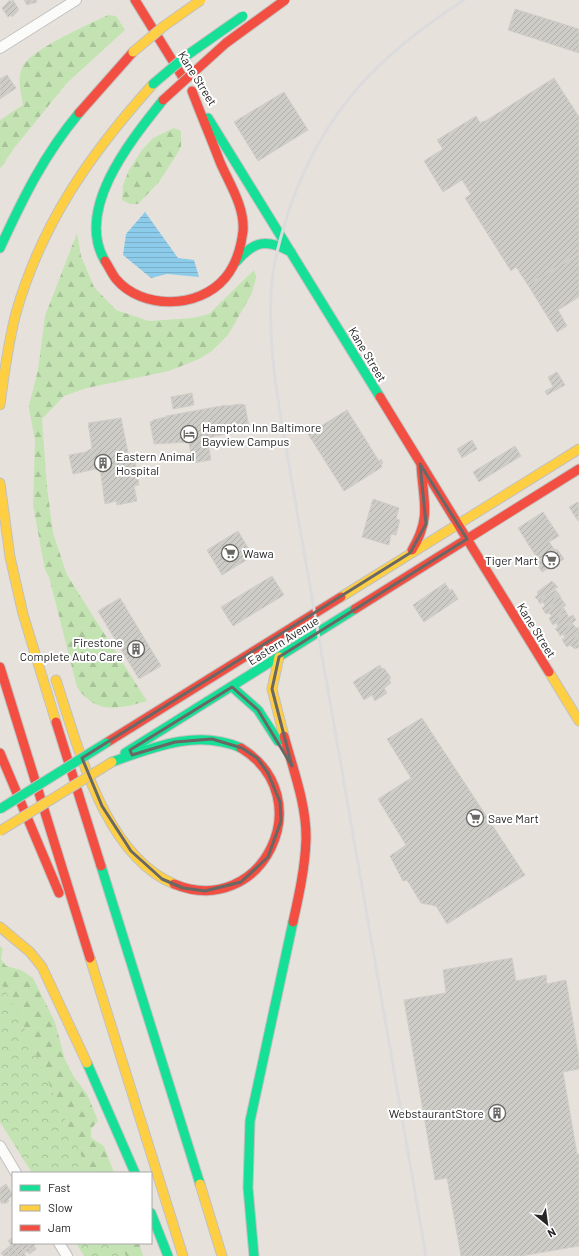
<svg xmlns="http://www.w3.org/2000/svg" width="579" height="1256" font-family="Barlow,sans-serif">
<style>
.forest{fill:url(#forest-firs)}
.park{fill:url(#park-crowns)}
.water{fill:url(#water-rules)}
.building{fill:url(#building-hatch);stroke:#d1cdc8}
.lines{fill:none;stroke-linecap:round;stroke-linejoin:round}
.street-casing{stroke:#c2c1c1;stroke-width:12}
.fast-casing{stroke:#c2c1c1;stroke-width:11}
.slow-casing{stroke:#c2c1c1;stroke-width:11}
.jam-casing{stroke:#c2c1c1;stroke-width:11}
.street{stroke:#fbfbfa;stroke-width:10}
.fast{stroke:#16e098;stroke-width:9}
.slow{stroke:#ffcf43;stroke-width:9}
.jam{stroke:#f24e42;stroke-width:9}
.rail{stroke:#dcdbdd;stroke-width:3}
.fast-bridge-casing{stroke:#c3c1bf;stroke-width:11;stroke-linecap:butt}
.slow-bridge-casing{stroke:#c3c1bf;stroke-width:11;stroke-linecap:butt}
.jam-bridge-casing{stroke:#c3c1bf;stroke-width:11;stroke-linecap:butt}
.fast-bridge{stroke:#16e098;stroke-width:9}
.slow-bridge{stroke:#ffcf43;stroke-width:9}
.jam-bridge{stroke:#f24e42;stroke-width:9}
.marked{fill:none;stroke:#696865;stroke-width:3;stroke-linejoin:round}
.labels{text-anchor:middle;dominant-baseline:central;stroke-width:4;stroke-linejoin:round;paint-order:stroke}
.street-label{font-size:12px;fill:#262626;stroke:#fff}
.poi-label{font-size:12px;fill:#262626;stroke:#fff;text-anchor:start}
</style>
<defs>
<pattern id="forest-firs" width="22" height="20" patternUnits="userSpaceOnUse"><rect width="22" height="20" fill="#c4e3b2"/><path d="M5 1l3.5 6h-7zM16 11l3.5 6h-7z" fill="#a8c399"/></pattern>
<pattern id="park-crowns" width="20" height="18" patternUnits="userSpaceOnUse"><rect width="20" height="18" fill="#c4e3b2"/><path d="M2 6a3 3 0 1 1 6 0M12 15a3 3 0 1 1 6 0" fill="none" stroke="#a8c399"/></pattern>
<pattern id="water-rules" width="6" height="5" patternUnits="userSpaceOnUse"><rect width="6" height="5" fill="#8cccea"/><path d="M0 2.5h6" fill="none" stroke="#79afc9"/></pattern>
<pattern id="building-hatch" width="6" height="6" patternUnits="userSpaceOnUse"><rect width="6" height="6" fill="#ceccc7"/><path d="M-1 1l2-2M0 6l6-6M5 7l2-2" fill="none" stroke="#b1afab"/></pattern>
</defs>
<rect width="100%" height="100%" fill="#e6e2db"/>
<path class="forest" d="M108 15 116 16 125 30 67 83 15 147 0 169V120L23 105C21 92 17 81 22 68 29 50 90 24 108 15Z
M174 128 181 131V147L177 154 159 182 138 204H130L122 200 123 185 129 170 142 150 153 138Z
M77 233 81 256 94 287 116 310 149 321 193 318 209 314 254 270 256 278 252 293 228 335 212 351 199 359 169 371 87 388 64 396 42 419 47 487 53 533 67 575 147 701C118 709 96 715 77 687L49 577 45 570 33 505 35 440 29 409 30 401 38 370 45 316Z
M0 946 3 949 1 959 6 966 21 970 33 978 55 1022 65 1060 74 1077 87 1094 98 1121 91 1129V1138L104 1146 114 1173H67L0 1004Z
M93 1243H139L143 1256H99Z"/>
<path class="park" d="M0 981 19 1016 89 1173H32L0 1122Z
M76 1243H120L126 1256H84Z"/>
<path class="water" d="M145 212 178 258 194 260 199 277 167 274 151 278 123 255 126 234Z"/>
<path class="building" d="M10 0 11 2 13 0 19 10 12 17 11 15 8 17 2 8Z
M24 0H36L37 2 27 5Z
M515 9 579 29V53L508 30Z
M7 75 16 88 0 99V79Z
M554 78 579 117V253L528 285 516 267 511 271 465 198 471 194 462 180 443 192 424 161 443 149 437 140 476 116 480 123 487 120Z
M284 92 308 130 258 161 234 122Z
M579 254V297L558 310 567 326 557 332 528 285Z
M557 372 565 385 547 395 545 391 553 387 548 377Z
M192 393 194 405 173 409 171 397Z
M240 404 245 405 249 427H245V430L207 438 211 460 192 463 189 442 154 444 150 422 153 421V420L166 417V416L227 405V406Z
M347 410 379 461 381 459 383 463 381 464 382 467 344 491 308 434Z
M121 418 129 458 134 457 139 485 134 486 137 501 117 505 116 501 105 504 100 468 73 474 69 455 86 452 92 448 88 423Z
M472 440 477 449 462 458 457 449Z
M515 446 521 456 479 482 473 472Z
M373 499 399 508 396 519 400 520 396 535 391 534 389 545 362 537Z
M578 502 579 503 578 521 569 507Z
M543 512 559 536 549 542 555 550 539 561 518 528Z
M238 531 253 556 222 575 207 550Z
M557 549 564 559 542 572 536 563Z
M272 576 284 595 233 626 221 607Z
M552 581 558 587 538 600 535 597 538 595 537 592Z
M445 583 450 591 452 589 458 599 424 622 413 605Z
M556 590 559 594 544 604 543 602 540 604 538 600Z
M559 594 562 600 544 611 542 608 545 606 544 604Z
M120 598 161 666 139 679 98 611Z
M562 600 566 605 551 615 549 613 546 614 544 611Z
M563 607 566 612 551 622 549 618 552 616 551 615Z
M566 612 569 618 557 625 556 623 553 625 551 622Z
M573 615 576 620 558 632 555 629 558 627 557 625Z
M572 623 576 628 564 636 563 634 560 636 558 632Z
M579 627V634L564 643 562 639 565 638 564 636Z
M579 634V647L575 649 570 645 567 647 564 643Z
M380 665 382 669 384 668 391 678 389 679 391 683 384 688 387 693 375 701 372 695 364 700 353 682Z
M422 718 525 875 447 924 436 906 421 903 407 880 403 881 390 856 406 845 378 799 411 778 387 739Z
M512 958 516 981 546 975 547 984 566 980 579 1058V1069L563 1072 577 1154H579V1246L521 1256H461L447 1178 435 1180 404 1000 446 993 443 970Z
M6 1184 13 1195 8 1199 9 1201 5 1204 4 1202 2 1204 0 1201V1188Z
M13 1237V1243H18L26 1256H19L11 1245 8 1241Z
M18 1243H26L32 1252 29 1254 27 1251 25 1253Z
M26 1243H35L34 1246 36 1249 32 1252Z
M11 1245 19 1256H12L6 1249Z
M6 1249 12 1256H4L1 1253Z"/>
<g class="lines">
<g class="street-casing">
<path id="street" d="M0 48 76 0
M0 1146 16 1173
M59 1243 67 1256"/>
</g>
<g class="fast-casing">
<path id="fast" d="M208 118 380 397
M0 248C23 198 44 155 79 113
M105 261C74 209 132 139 163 100
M236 262C254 241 266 238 291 252
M232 687 258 710 278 741
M125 753 355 609
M112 762C154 747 197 729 241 748
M101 866 200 1184
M87 1063 135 1173
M151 1213 168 1256
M254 1256 248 1188 250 1121 293 922"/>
</g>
<g class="slow-casing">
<path id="slow" d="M0 405C4 374 8 343 16 313 42 222 91 153 153 84
M0 483 10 557 23 614 56 722
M341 597 579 449
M279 657 272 689 284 736
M549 672 579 721
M56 680C78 746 104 855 174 884
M0 927 30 952 42 967 87 1063
M90 958 183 1256
M200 1184 222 1256"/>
</g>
<g class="jam-casing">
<path id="jam" d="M135 0 182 76
M79 113 133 52
M105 261C109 267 112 274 116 279 142 310 199 309 225 278 236 265 241 248 243 231 245 207 229 183 220 162 211 138 201 115 192 91
M380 397 467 539
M467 539 549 672
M412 550C432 517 423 501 421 465
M355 609 579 469
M0 667 90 958
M56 722 101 866
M284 736C293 769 307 806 306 840 305 868 299 895 293 922
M106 743 341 597
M0 753 59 893
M174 884C262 920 322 798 241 748"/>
</g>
<use href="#street" class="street"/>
<use href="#fast" class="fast"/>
<use href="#slow" class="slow"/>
<use href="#jam" class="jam"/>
<path class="rail" d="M426 1256 280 413C274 374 269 335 271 295 272 265 281 235 290 207 324 110 380 54 464 0"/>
<g class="fast-bridge-casing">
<path id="fast-bridge" d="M153 84 186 56 243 16
M0 809 106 743"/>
</g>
<g class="slow-bridge-casing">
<path id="slow-bridge" d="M133 52 164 26 201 0
M0 831 112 762"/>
</g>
<g class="jam-bridge-casing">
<path id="jam-bridge" d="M163 100 226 43 285 0"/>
</g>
<use href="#fast-bridge" class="fast-bridge"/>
<use href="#slow-bridge" class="slow-bridge"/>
<use href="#jam-bridge" class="jam-bridge"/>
</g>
<path class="marked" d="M420 464 467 539 279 657 272 689 292 766 258 710 232 687 130 750 132 755 175 742 212 739 242 748 257 758 268 773 280 802 281 821 268 857 241 882 205 891 183 888 162 879 131 851 102 806 82 758 410 553 426 524Z"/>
<defs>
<g id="hotel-ring" transform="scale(0.9)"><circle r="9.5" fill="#fff" stroke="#696865" stroke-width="1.5"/><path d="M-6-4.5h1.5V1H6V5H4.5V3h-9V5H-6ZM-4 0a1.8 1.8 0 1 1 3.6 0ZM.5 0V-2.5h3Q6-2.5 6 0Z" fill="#696865"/></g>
<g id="building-ring" transform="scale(0.9)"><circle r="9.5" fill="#fff" stroke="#696865" stroke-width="1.5"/><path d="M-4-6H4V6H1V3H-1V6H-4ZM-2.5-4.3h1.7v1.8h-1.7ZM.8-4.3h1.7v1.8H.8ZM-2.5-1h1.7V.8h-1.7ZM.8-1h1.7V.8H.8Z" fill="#696865"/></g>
<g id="supermarket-ring" transform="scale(0.9)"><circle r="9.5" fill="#fff" stroke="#696865" stroke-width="1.5"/><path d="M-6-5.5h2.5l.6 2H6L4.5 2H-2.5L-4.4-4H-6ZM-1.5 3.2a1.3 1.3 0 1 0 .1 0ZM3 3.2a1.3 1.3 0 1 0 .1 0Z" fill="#696865"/></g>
</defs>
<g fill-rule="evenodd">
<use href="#hotel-ring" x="189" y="434"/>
<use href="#building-ring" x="103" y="463"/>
<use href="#supermarket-ring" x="230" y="553"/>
<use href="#supermarket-ring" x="551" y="560"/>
<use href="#building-ring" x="136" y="649"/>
<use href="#supermarket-ring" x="475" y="818"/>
<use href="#building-ring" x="497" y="1113"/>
</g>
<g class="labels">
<g class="street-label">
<text transform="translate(198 78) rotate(58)">Kane Street</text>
<text transform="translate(368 354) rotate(59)">Kane Street</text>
<text transform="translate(537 630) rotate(58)">Kane Street</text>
<text transform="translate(283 640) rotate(-32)">Eastern Avenue</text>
</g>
<g class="poi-label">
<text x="202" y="427">Hampton Inn Baltimore<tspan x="202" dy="14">Bayview Campus</tspan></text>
<text x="116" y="456">Eastern Animal<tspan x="116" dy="14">Hospital</tspan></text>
<text x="243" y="553">Wawa</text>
<text x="538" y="560" text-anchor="end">Tiger Mart</text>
<text x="123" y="642" text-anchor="end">Firestone<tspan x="123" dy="14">Complete Auto Care</tspan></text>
<text x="488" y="818">Save Mart</text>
<text x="484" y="1113" text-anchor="end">WebstaurantStore</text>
</g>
</g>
<rect x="12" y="1172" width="140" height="72" fill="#ffffff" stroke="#a8a8a8"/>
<rect x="20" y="1185" width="20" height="6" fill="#16e098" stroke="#a8a8a8"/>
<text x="48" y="1192" font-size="12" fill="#262626">Fast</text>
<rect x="20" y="1205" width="20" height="6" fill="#ffcf43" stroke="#a8a8a8"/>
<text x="48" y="1212" font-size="12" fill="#262626">Slow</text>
<rect x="20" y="1225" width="20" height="6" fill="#f24e42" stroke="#a8a8a8"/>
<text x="48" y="1232" font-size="12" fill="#262626">Jam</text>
<g transform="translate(547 1224) rotate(151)" stroke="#ffffff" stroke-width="3" paint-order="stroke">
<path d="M0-3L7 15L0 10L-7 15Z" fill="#262626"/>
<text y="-6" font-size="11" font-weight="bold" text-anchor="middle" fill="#262626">N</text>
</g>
</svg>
